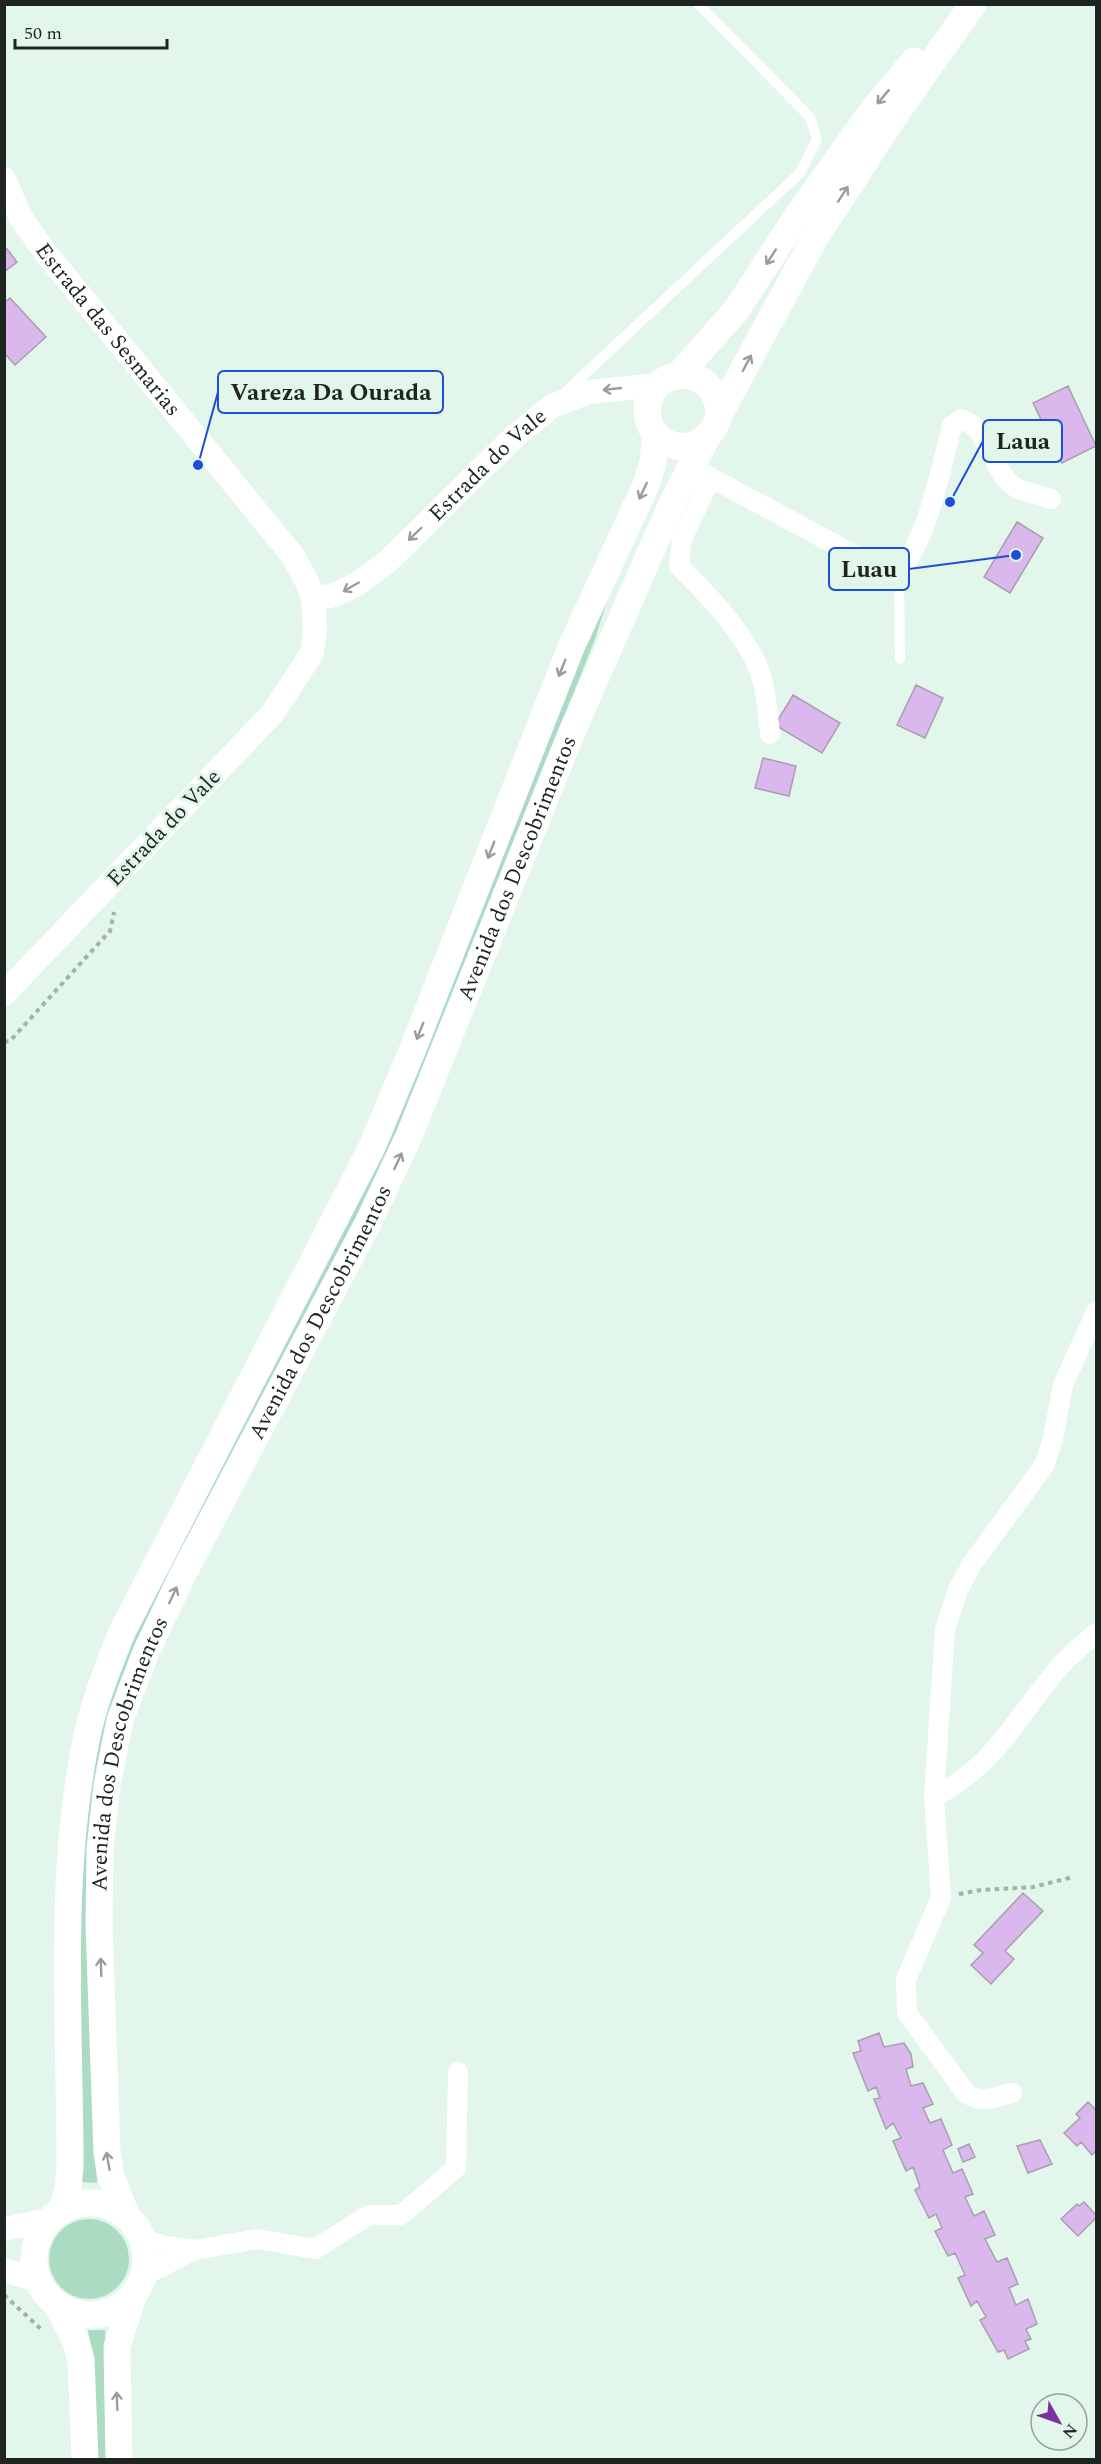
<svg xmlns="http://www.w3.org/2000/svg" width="1101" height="2464" font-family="Spectral,serif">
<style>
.green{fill:#abdbc2}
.building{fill:#dab7ec;stroke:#a99faf;stroke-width:1.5}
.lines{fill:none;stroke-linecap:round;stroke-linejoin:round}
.path{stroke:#a2b2a9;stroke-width:4;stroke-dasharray:4.5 4.5;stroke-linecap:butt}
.service{stroke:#fff;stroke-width:10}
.minor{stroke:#fff;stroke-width:20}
.tertiary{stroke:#fff;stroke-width:24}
.secondary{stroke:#fff;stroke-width:27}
.oneway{stroke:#9a9d9b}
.labels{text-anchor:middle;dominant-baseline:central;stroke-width:6;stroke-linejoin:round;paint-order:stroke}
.street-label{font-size:22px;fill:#1e2521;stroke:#e2f6eb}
.leader{fill:none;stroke:#1d4ed8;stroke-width:2}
.callout-dot{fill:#1d4ed8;stroke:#e2f6eb;stroke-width:2}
.callout{fill:#e2f6eb;stroke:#1d4ed8;stroke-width:2}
.callout-label{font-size:24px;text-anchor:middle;font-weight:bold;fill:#1e2521}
</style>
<rect width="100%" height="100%" fill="#e2f6eb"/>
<path class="green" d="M621 557 595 639 399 1133 139 1641 88 1958 97 2183 82 2182C80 2033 68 1880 97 1733 103 1705 117 1677 126 1651L377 1161Z
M49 2259a40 40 0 1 1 80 0a40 40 0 1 1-80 0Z
M88 2330H105L108 2459H98L94 2378Z"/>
<path class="building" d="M7 249 17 262 4 272V250Z
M10 298 46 337 15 365 4 353V303Z
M1068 386 1096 446 1062 463 1033 403Z
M1017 522 1043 538 1010 593 984 577Z
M916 685 943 698 925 738 897 725Z
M793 695 840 723 822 753 775 725Z
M763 758 796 766 789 796 755 788Z
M1023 1893 1043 1911 1005 1951 1014 1959 991 1984 971 1965 983 1953 974 1945Z
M879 2033 884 2047 904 2043 911 2054 913 2067 906 2069 911 2086 923 2083 933 2104 923 2108 930 2123 941 2119 952 2145 943 2150 953 2173 962 2169 973 2194 965 2197 974 2216 984 2211 995 2235 985 2239 997 2262 1007 2258 1018 2284 1009 2288 1016 2305 1028 2299 1037 2324 1026 2329 1031 2339 1025 2341 1029 2349 1008 2359 1004 2350 998 2352 980 2320 986 2317 977 2301 971 2306 958 2278 965 2275 955 2253 948 2256 935 2231 942 2228 936 2214 929 2218 915 2190 920 2187 913 2167 906 2171 893 2141 901 2138 893 2123 886 2129 874 2099 880 2098 876 2087 868 2091 853 2053 861 2051 858 2041Z
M1088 2102 1096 2110V2151L1092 2155 1081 2142 1077 2146 1064 2133 1080 2118 1076 2114Z
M1040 2140 1052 2164 1028 2173 1017 2146Z
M969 2144 975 2157 963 2162 958 2149Z
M1084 2202 1096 2215V2218L1078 2236 1061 2219 1077 2204 1079 2206Z"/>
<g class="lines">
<path class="path" d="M4 1042 10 1041 110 931 114 912
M959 1894 981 1890 1033 1887 1073 1877
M4 2295 41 2329"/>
<path class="service" d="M560 397 800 173 817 139 810 117 698 4
M899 573 900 659"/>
<path class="minor" d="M691 467 862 559 899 573C930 533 939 474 952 426L961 419C991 428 990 471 1015 487 1025 493 1040 495 1051 499
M711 477 682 539 679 566C708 595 754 641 763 683 767 700 768 717 770 734
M934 1797C998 1764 1017 1715 1062 1664 1072 1653 1085 1643 1096 1633
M1012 2093C996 2097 980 2104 966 2093L907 2013 906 1979 941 1898 934 1797 945 1629 958 1590 972 1564 1045 1464 1053 1438 1063 1385 1096 1312
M143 2239 165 2246 195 2250 257 2239 315 2249 369 2215H401L456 2168 458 2072
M143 2276 192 2251"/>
<g class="tertiary">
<path id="s1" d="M4 179 20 216 45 252 293 556 307 582 313 599 315 631 312 653 272 714 4 994"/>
<path id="s2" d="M313 599 335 595 355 585 385 564 515 436 552 406 589 392 658 385"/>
<path d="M4 2229 49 2220"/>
<path d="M4 2270 37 2280"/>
</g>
<g class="secondary">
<path d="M679 375 737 309 796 218 873 110 914 61"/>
<path d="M719 415C718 357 639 367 648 418 650 429 657 438 667 443 691 454 713 438 719 415L813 241 893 118 973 4"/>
<circle cx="90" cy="2259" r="56"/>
<path d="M62 2211 68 2188 70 2166C70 2021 57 1873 88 1731 96 1697 109 1665 122 1632L372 1147 412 1051 572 645 646 485 653 462 656 434"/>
<path id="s3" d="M127 2216 111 2177 107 2153 99 1924 100 1849 107 1785 120 1720 146 1652 182 1576 369 1221 409 1136 571 734 674 499 706 439"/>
<path d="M57 2305 76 2341 81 2360 85 2460"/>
<path d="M119 2460 117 2347 133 2296"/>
</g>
</g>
<defs><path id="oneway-shaft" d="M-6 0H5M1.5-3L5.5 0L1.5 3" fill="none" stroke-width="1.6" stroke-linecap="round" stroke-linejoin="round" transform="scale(1.5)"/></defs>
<g class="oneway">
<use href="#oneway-shaft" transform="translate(883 97) rotate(130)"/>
<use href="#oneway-shaft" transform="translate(843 194) rotate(-57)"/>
<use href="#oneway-shaft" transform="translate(771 257) rotate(123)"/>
<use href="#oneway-shaft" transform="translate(747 363) rotate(-62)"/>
<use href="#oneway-shaft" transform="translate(612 389) rotate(174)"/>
<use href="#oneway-shaft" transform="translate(643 491) rotate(115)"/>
<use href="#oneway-shaft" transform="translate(415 534) rotate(136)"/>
<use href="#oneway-shaft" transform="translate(351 587) rotate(150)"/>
<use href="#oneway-shaft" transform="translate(562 668) rotate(112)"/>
<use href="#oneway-shaft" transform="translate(491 850) rotate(111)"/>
<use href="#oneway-shaft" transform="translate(420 1031) rotate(112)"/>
<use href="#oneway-shaft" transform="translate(398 1161) rotate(-65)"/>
<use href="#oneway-shaft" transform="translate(173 1595) rotate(-65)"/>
<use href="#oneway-shaft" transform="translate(101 1967) rotate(-92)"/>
<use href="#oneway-shaft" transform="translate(108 2161) rotate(-100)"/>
<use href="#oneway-shaft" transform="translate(117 2401) rotate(-92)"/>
</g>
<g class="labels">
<g class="street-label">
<text stroke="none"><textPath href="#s1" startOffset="184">Estrada das Sesmarias</textPath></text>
<text stroke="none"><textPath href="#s2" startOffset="224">Estrada do Vale</textPath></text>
<text transform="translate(164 828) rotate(-46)">Estrada do Vale</text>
<text stroke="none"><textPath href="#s3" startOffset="1442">Avenida dos Descobrimentos</textPath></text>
<text stroke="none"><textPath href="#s3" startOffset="956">Avenida dos Descobrimentos</textPath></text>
<text stroke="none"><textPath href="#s3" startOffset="470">Avenida dos Descobrimentos</textPath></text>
</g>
</g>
<path class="leader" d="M198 465L218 392M950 502L983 441M1016 555L909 569"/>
<g class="callout-dot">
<circle cx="198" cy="465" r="6"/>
<circle cx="950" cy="502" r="6"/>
<circle cx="1016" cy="555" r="6"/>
</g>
<g class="callout">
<rect x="218" y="371" width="225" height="42" rx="6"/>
<rect x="983" y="420" width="79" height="42" rx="6"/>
<rect x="829" y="548" width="80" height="42" rx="6"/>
</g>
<g class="callout-label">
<text x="331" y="400">Vareza Da Ourada</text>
<text x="1023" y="449">Laua</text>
<text x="869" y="577">Luau</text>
</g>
<rect width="1101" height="2464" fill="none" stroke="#1e2521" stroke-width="12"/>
<g transform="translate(1059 2422) rotate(130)"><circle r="28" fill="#e2f6eb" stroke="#94a29a" stroke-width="1.5"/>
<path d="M0-4.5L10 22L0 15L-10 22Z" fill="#7f31a1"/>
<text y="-9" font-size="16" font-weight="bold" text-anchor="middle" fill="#1e2521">N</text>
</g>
<path d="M15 39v9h152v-9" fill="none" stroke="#1e2521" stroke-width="3"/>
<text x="24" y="39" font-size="18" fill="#1e2521" stroke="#e2f6eb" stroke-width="4.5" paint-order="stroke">50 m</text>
</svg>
